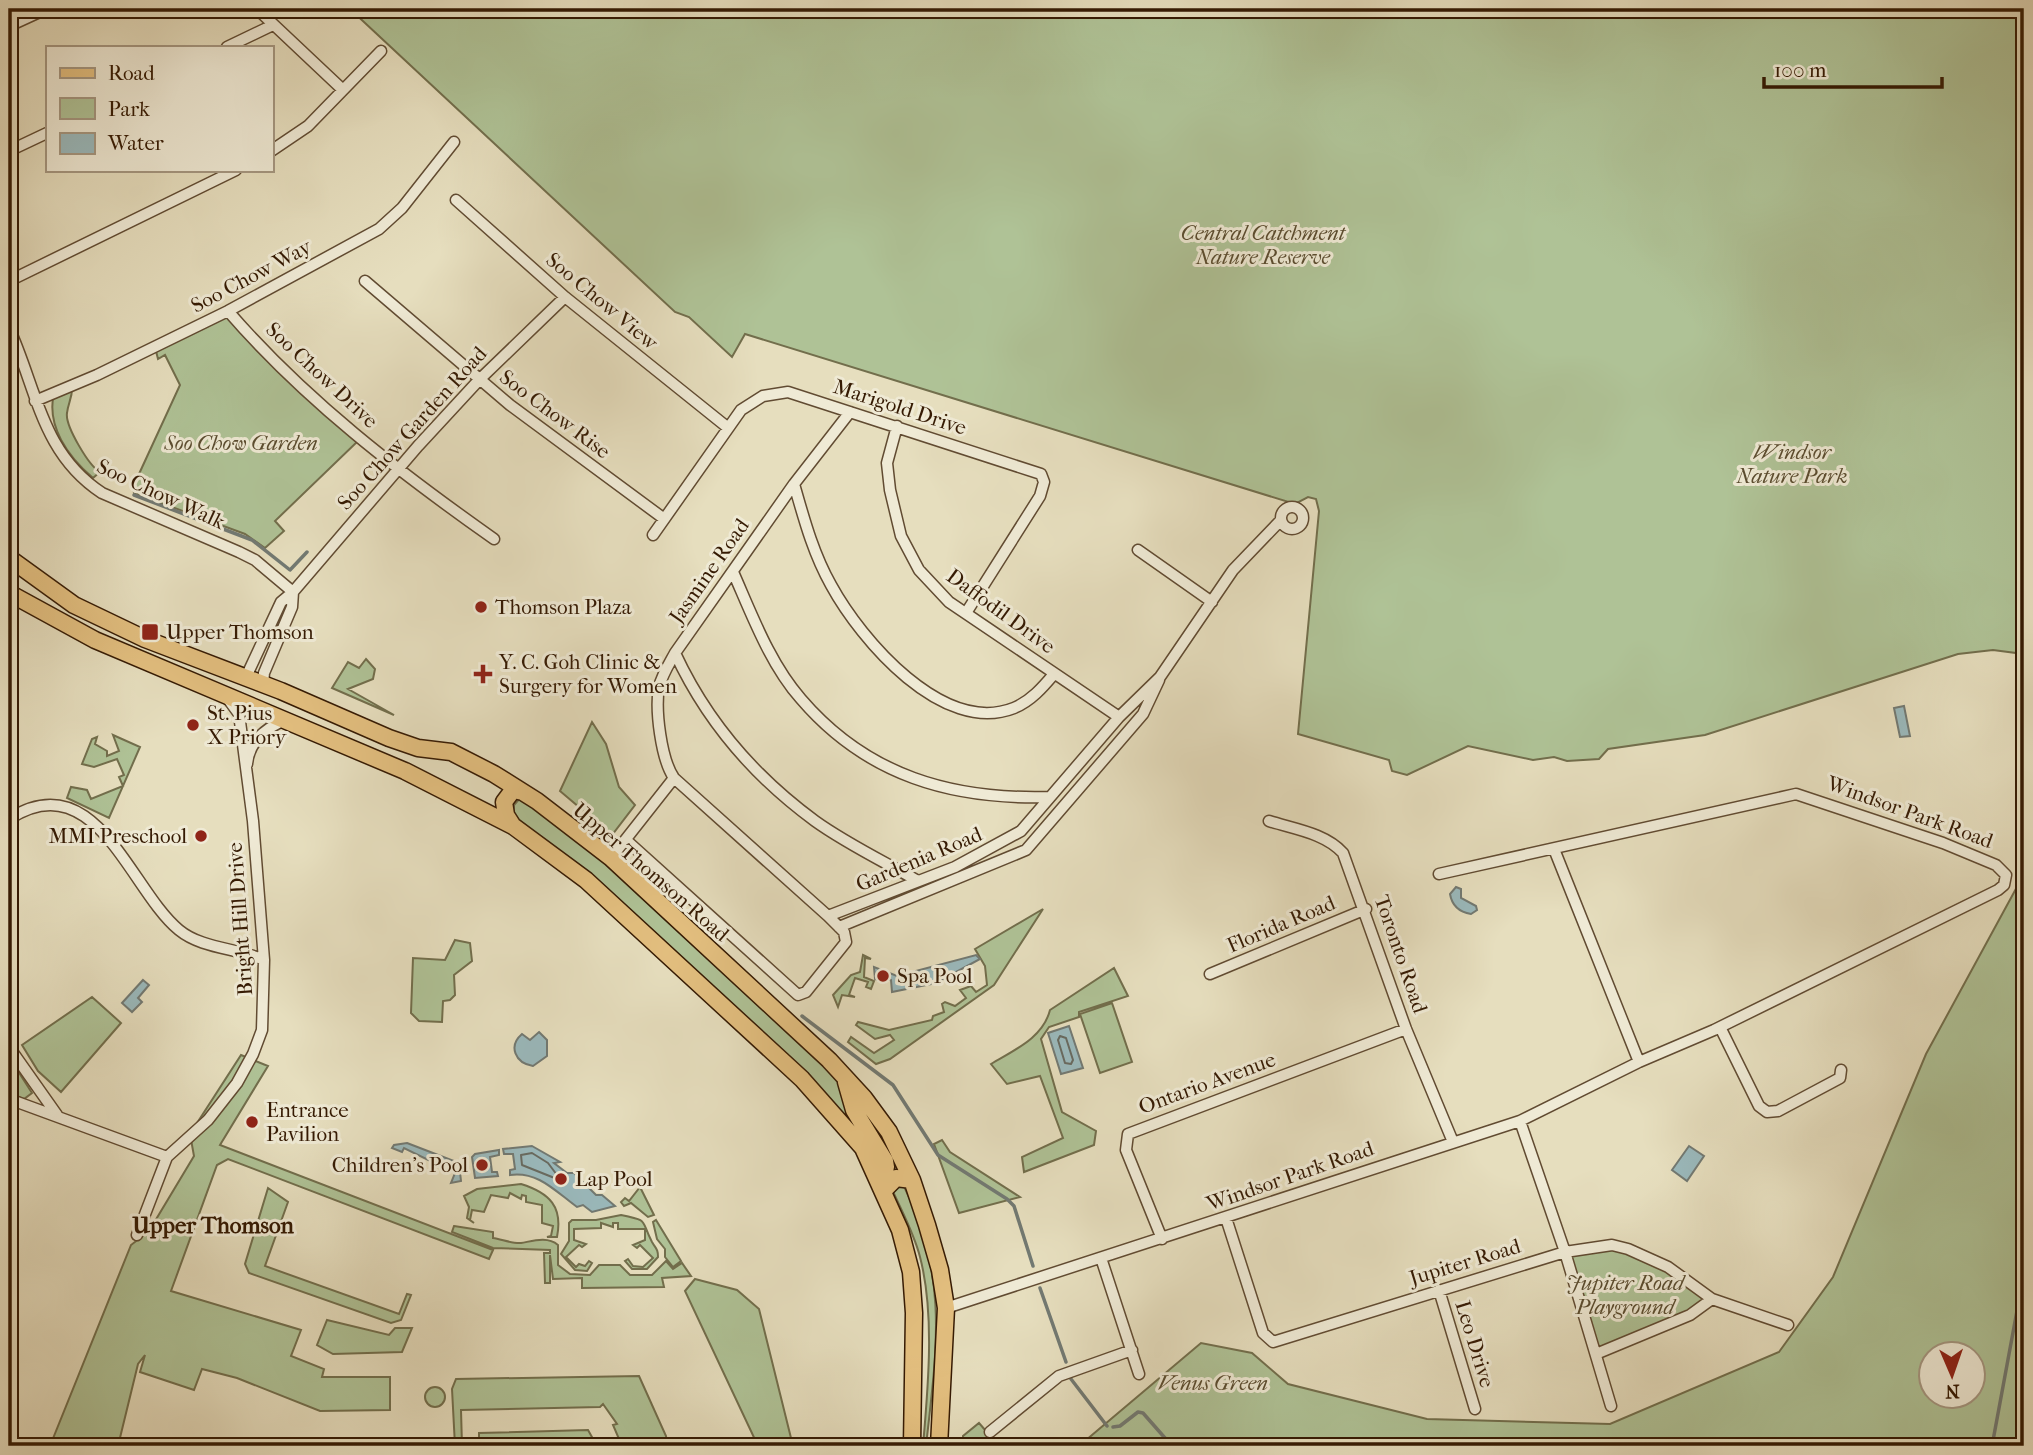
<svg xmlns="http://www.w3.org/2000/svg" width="2033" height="1455" font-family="'IM FELL French Canon',serif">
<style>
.green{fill:#afc296;stroke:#726e4c;stroke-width:2;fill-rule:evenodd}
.water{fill:#9ab9bc;stroke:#727972;stroke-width:2}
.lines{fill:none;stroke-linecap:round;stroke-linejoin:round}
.shore{stroke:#686a60;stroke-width:2}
.stream{stroke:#727972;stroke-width:3.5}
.minor-casing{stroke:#614b32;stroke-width:13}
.primary-casing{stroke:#351a03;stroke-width:19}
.minor{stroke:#efead5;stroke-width:10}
.primary{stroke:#e3bf7f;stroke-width:16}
.poi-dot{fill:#8f2418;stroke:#efead5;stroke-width:2.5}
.labels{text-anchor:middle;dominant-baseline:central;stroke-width:6;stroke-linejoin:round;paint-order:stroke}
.park-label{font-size:21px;font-style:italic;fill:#5a4c2f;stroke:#efead5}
.street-label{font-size:21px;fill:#351a03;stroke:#efead5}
.poi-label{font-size:21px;fill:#351a03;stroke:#efead5;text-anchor:start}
.neighbourhood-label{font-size:23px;font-weight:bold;fill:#351a03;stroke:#efead5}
</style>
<rect width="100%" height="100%" fill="#e6debe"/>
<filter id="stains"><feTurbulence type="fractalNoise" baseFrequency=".00286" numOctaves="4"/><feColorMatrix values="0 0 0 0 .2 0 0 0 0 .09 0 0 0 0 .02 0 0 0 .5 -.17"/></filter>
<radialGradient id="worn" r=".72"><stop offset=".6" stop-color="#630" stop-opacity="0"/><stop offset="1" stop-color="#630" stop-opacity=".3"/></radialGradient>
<path class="green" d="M350 9H2024V654L1993 650 1958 654 1705 735 1608 749 1599 759 1567 761 1554 757 1533 760 1468 746 1407 775 1392 771 1389 760 1298 734 1319 511 1316 499 1308 497 1295 504 745 334 732 357 689 317 675 312Z
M227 311 359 440 275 521 284 531 265 548 245 534 134 493 133 487 180 385 165 355 158 359 155 347Z
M72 385C73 397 68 403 67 413 65 426 89 466 100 472L93 478C68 457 46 426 54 393Z
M366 659 375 669 373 679 348 689 394 715 332 688 348 662 359 668Z
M592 722 606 744 619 787 635 805 612 835 560 791Z
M113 735 140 747 109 818 67 798 71 787 87 790 91 799 123 786 119 777 124 775 117 759 94 767 82 764 92 739 97 737 95 744 107 751V756L119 751Z
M521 797 537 801 829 1060 902 1157 876 1176 802 1079 513 821 514 805Z
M2024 874V1446H1079L1201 1343 1252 1353 1288 1384 1427 1419 1610 1424 1779 1352 1833 1277 1926 1054ZM1932 1354H1974V1396H1932Z
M1043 909 994 985 890 1059 876 1064 848 1042 851 1037 874 1053 894 1040 890 1035 875 1039 856 1025 858 1022 889 1030 932 1020 933 1016 944 1012 942 1004 945 1002 955 1006 966 998 960 990 971 986 976 992 987 985 985 966 975 949Z
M455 940 470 943 472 961 454 975 455 995 450 1000 443 1001 442 1022 419 1021 411 1013 413 958 445 960Z
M863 955 871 959 865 958 864 977 874 981 871 989 866 987 868 982 855 978 849 995 855 997 842 995 838 1007 833 995 851 975 860 972Z
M1114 968 1128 996 1079 1012V1017L1049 1027 1041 1039 1062 1112 1096 1131 1094 1145 1024 1172 1022 1157 1063 1138 1040 1076 1007 1084 991 1064C1014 1050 1043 1038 1050 1010Z
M92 997 121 1023 61 1092 38 1071 22 1045Z
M1112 1003 1132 1062 1100 1073 1080 1014Z
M241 1055 268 1066 220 1145 493 1250 489 1259 228 1159 217 1165 171 1291 301 1330 291 1356 324 1369 322 1377H390V1410L320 1411 237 1378 202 1369 194 1390 140 1372 145 1355 138 1364 118 1446H50L131 1245 149 1231 194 1156 190 1134Z
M9 1057 32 1093 24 1099 9 1093Z
M942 1140 950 1152 1020 1197 959 1213 934 1144Z
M902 1182C949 1276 937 1347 926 1446H923C928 1388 935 1314 920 1257 914 1233 901 1210 891 1187Z
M521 1184C550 1193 563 1207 557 1237H547L551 1236 553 1226 542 1223V1205L526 1202V1196L522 1195 521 1199 510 1193 508 1198 491 1195 484 1212 472 1210 470 1220 474 1223 467 1218 469 1207 464 1196 477 1189Z
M640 1187 654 1215 648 1217 631 1203 624 1206 621 1202 625 1198 629 1201Z
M268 1188 288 1202 265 1266 399 1314 407 1294 411 1295 401 1320 391 1323 249 1273 245 1264Z
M621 1215C650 1221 640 1219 652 1242 656 1249 658 1249 658 1257L647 1269H632L625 1261 628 1259 633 1266 643 1267 653 1258 640 1245 637 1248 633 1245 645 1240V1229H618V1223H613V1227L601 1223V1228L574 1229V1240L586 1244 582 1247 579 1245 566 1257 576 1267 579 1264 585 1266 589 1261 592 1263 587 1271 575 1270 561 1254 569 1241V1223L572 1220H596Z
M656 1220 681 1261 673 1267 665 1257V1249L657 1239 653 1222Z
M454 1226 493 1232V1238C501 1239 513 1244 521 1243 533 1241 547 1236 558 1245V1265L570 1274 590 1275 599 1265H620L630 1275H652L666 1261 673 1269 682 1263 691 1276 662 1278 664 1287 582 1288V1278L553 1279 550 1255V1283H545L544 1253H550V1250L493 1248 452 1232Z
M1612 1245 1668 1267 1712 1299 1666 1325 1596 1354 1565 1252Z
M695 1279 737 1290 759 1309 793 1446H758L685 1291Z
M327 1320 389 1335 395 1328H412L402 1352 333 1354 317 1345Z
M639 1376 666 1436 667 1446H622L613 1425 617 1424 603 1404 600 1407 461 1410 462 1446H455L452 1389 456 1379Z
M425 1397a10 10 0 1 1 20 0a10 10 0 1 1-20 0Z
M979 1423 999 1446H963V1436Z
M588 1430 597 1446H582L579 1443 471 1446H479V1433Z"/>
<path class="water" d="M1904 706 1910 736 1900 737 1894 708Z
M1456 887 1461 889V898L1476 906 1477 910 1471 914C1459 912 1452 906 1450 894Z
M976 955 980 959 936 983 892 992 891 980 886 979 885 982 875 979 874 967 897 976Z
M143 980 149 985 138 998 142 1002 132 1012 122 1003Z
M1069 1026 1083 1068 1061 1074 1048 1033Z
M539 1032 547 1040V1056L533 1066C515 1063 508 1046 522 1034L530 1040Z
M407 1143 459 1163 461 1181 451 1183 455 1173 404 1148 402 1152 392 1148 394 1145Z
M532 1146 560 1162 554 1163 567 1173H574L596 1195H602L615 1206 592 1212 583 1205 577 1207C555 1191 538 1171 510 1175V1170L515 1169 513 1154H504L503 1149Z
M1689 1146 1704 1156 1687 1181 1672 1170Z
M499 1150V1155L490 1157 492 1172H497L498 1176 475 1178 472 1157 475 1154Z"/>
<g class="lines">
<path class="shore" d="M1060 1036 1066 1038 1073 1060 1071 1064 1065 1063 1058 1040Z
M532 1153 548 1163 557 1175V1179L522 1165 521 1155Z"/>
<path class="stream" d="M134 495 252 540 290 570 307 552
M571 817 612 846
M802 1016 893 1085 938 1155 1007 1199 1014 1206 1033 1266
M1040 1288 1066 1362
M1071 1379 1107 1426
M1113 1427 1120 1426 1138 1412 1143 1413 1172 1446
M1992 1446 2024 1273"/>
<g class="minor-casing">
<path id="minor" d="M257 9 343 90
M9 26 46 9
M227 47 273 25
M9 151 47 133
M271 151 308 126 381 51
M456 200 565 297 727 427
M9 281 236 170
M365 281 510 405 663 518
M228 311C305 400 399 472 494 539
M9 328C37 389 41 453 102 493L239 552 255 560 293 592
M35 401 97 375 228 311 379 229 402 208 454 142
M897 426 887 463 890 490 901 536 919 570 949 602 1119 717
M794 484C804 519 813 553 831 585 861 640 943 736 1014 708 1031 701 1043 687 1054 674
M1281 518a11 11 0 1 1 22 0a11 11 0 1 1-22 0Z
M653 535 741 410 763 396 788 392 1041 474 1044 482 1040 496 966 613
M1138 550 1212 602
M733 572C752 615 770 664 801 699 867 776 952 800 1050 797
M675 653C706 720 755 777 815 821 847 844 883 861 918 881
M246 677 281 602 293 592 418 446 479 380 565 297
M263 684 264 673 292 607 293 592
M247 764C249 741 266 728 285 720
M9 819C96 763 130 890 179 930 202 949 238 948 264 960
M1269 821C1294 829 1325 833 1343 853L1406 1029 1453 1142
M626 840 798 995 806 992 846 942 844 932 828 916 674 778C661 759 655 710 659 687 662 675 669 664 675 653L794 484 850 412
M1554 849 1639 1062
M611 858 674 778
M828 916 955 867 1021 831 1119 717 1160 677 1233 570 1281 520
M839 927 1026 850 1143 714 1159 680
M1210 974 1366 909
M1720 1027 1759 1106 1767 1112 1778 1111 1840 1078 1841 1070
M9 1047 57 1115
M9 1099 167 1157
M1520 1121 1565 1252 1611 1406
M1226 1218 1263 1333 1273 1342 1565 1252 1612 1245 1628 1249 1668 1267 1712 1299 1788 1325
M137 1235 167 1157 208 1120 237 1083 253 1054 262 1030 264 960 253 821 239 714 228 699
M1162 1239 1126 1150 1128 1134 1406 1029
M1101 1258 1139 1374
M1439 1290 1475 1409
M946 1308 1520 1121 1639 1062 1714 1030 1998 890 2004 885 2006 875 1996 865 1943 843 1796 794 1439 874
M1596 1354 1690 1315 1712 1299
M990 1432 1059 1376 1132 1350"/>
</g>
<g class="primary-casing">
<path id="primary" d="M9 558 74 605 145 639 281 691 389 738 418 748 451 752 494 774 537 801 611 858 829 1060 864 1098 889 1132 912 1180 927 1225 940 1270 946 1308 939 1446
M9 593 95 640 405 771 513 826 586 880 802 1079 863 1148 900 1230 911 1272 914 1313 912 1446
M513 826 506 815 504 802 513 790 523 792
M846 1082 854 1110 885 1161 886 1167 876 1176
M883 1191 896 1178 912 1180"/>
</g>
<use href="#minor" class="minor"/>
<use href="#primary" class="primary"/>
</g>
<g class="poi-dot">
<circle cx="481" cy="607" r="7"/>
<rect x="141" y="623" width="18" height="18" rx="3.5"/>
<path d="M479.5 663.5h7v7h7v7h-7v7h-7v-7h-7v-7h7z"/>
<circle cx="193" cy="725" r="7"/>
<circle cx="201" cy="836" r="7"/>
<circle cx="883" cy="976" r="7"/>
<circle cx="252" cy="1122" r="7"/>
<circle cx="482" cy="1165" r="7"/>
<circle cx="561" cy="1179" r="7"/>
</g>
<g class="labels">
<g class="park-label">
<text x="1263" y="233">Central Catchment<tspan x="1263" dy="24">Nature Reserve</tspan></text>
<text x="241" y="443">Soo Chow Garden</text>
<text x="1792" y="452">Windsor<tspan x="1792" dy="24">Nature Park</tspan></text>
<text x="1625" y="1283">Jupiter Road<tspan x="1625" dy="24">Playground</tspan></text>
<text x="1213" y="1383">Venus Green</text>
</g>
<g class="street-label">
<text transform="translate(251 276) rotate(-28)">Soo Chow Way</text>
<text transform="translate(602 301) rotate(40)">Soo Chow View</text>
<text transform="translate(322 375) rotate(43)">Soo Chow Drive</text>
<text transform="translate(900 407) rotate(18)">Marigold Drive</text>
<text transform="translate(555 414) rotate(37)">Soo Chow Rise</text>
<text transform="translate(412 428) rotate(-48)">Soo Chow Garden Road</text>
<text transform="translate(161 494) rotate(25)">Soo Chow Walk</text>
<text transform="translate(709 571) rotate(-55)">Jasmine Road</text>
<text transform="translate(1001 611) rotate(36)">Daffodil Drive</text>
<text transform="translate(1910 812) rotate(20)">Windsor Park Road</text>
<text transform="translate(919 859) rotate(-23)">Gardenia Road</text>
<text transform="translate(651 872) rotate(41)">Upper Thomson Road</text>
<text transform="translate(240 919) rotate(-94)">Bright Hill Drive</text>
<text transform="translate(1281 924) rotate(-23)">Florida Road</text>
<text transform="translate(1401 954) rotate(71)">Toronto Road</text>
<text transform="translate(1207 1083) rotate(-20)">Ontario Avenue</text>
<text transform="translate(1290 1176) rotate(-19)">Windsor Park Road</text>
<text transform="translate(1465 1262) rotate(-17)">Jupiter Road</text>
<text transform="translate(1475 1344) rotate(73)">Leo Drive</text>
</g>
<g class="poi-label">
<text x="495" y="607">Thomson Plaza</text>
<text x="166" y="632">Upper Thomson</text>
<text x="499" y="662">Y. C. Goh Clinic &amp;<tspan x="499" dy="24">Surgery for Women</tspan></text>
<text x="207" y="713">St. Pius<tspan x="207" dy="24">X Priory</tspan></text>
<text x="187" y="836" text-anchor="end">MMI Preschool</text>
<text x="897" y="976">Spa Pool</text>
<text x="266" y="1110">Entrance<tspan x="266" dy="24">Pavilion</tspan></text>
<text x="468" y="1165" text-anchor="end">Children's Pool</text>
<text x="575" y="1179">Lap Pool</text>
</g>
<g class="neighbourhood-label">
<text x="213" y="1225">Upper Thomson</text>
</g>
</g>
<rect width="2033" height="1455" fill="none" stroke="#e6debe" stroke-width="35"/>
<rect x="10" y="10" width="2012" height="1434" fill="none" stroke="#351a03" stroke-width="3.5"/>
<rect x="18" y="18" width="1998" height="1420" fill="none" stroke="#351a03" stroke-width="2"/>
<rect x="46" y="46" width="228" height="126" fill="#efead5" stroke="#a59781" stroke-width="2"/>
<rect x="60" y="68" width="35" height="10" fill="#e3bf7f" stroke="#a59781" stroke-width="2"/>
<text x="108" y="80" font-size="21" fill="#351a03">Road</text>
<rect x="60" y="98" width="35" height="21" fill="#afc296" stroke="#a59781" stroke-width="2"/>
<text x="108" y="116" font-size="21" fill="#351a03">Park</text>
<rect x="60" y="133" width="35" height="21" fill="#9ab9bc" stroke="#a59781" stroke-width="2"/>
<text x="108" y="150" font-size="21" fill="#351a03">Water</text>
<g transform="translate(1952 1375) rotate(178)"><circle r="33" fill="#efead5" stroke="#a59781" stroke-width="2"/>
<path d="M0-5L12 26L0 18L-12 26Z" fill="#8f2418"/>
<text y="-10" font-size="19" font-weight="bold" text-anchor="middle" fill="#351a03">N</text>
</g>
<path d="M1764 77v10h178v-10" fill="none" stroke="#351a03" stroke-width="3.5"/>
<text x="1774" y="77" font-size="21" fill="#351a03" stroke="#efead5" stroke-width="5" paint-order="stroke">100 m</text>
<rect width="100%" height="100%" filter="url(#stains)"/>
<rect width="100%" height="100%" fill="url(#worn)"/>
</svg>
